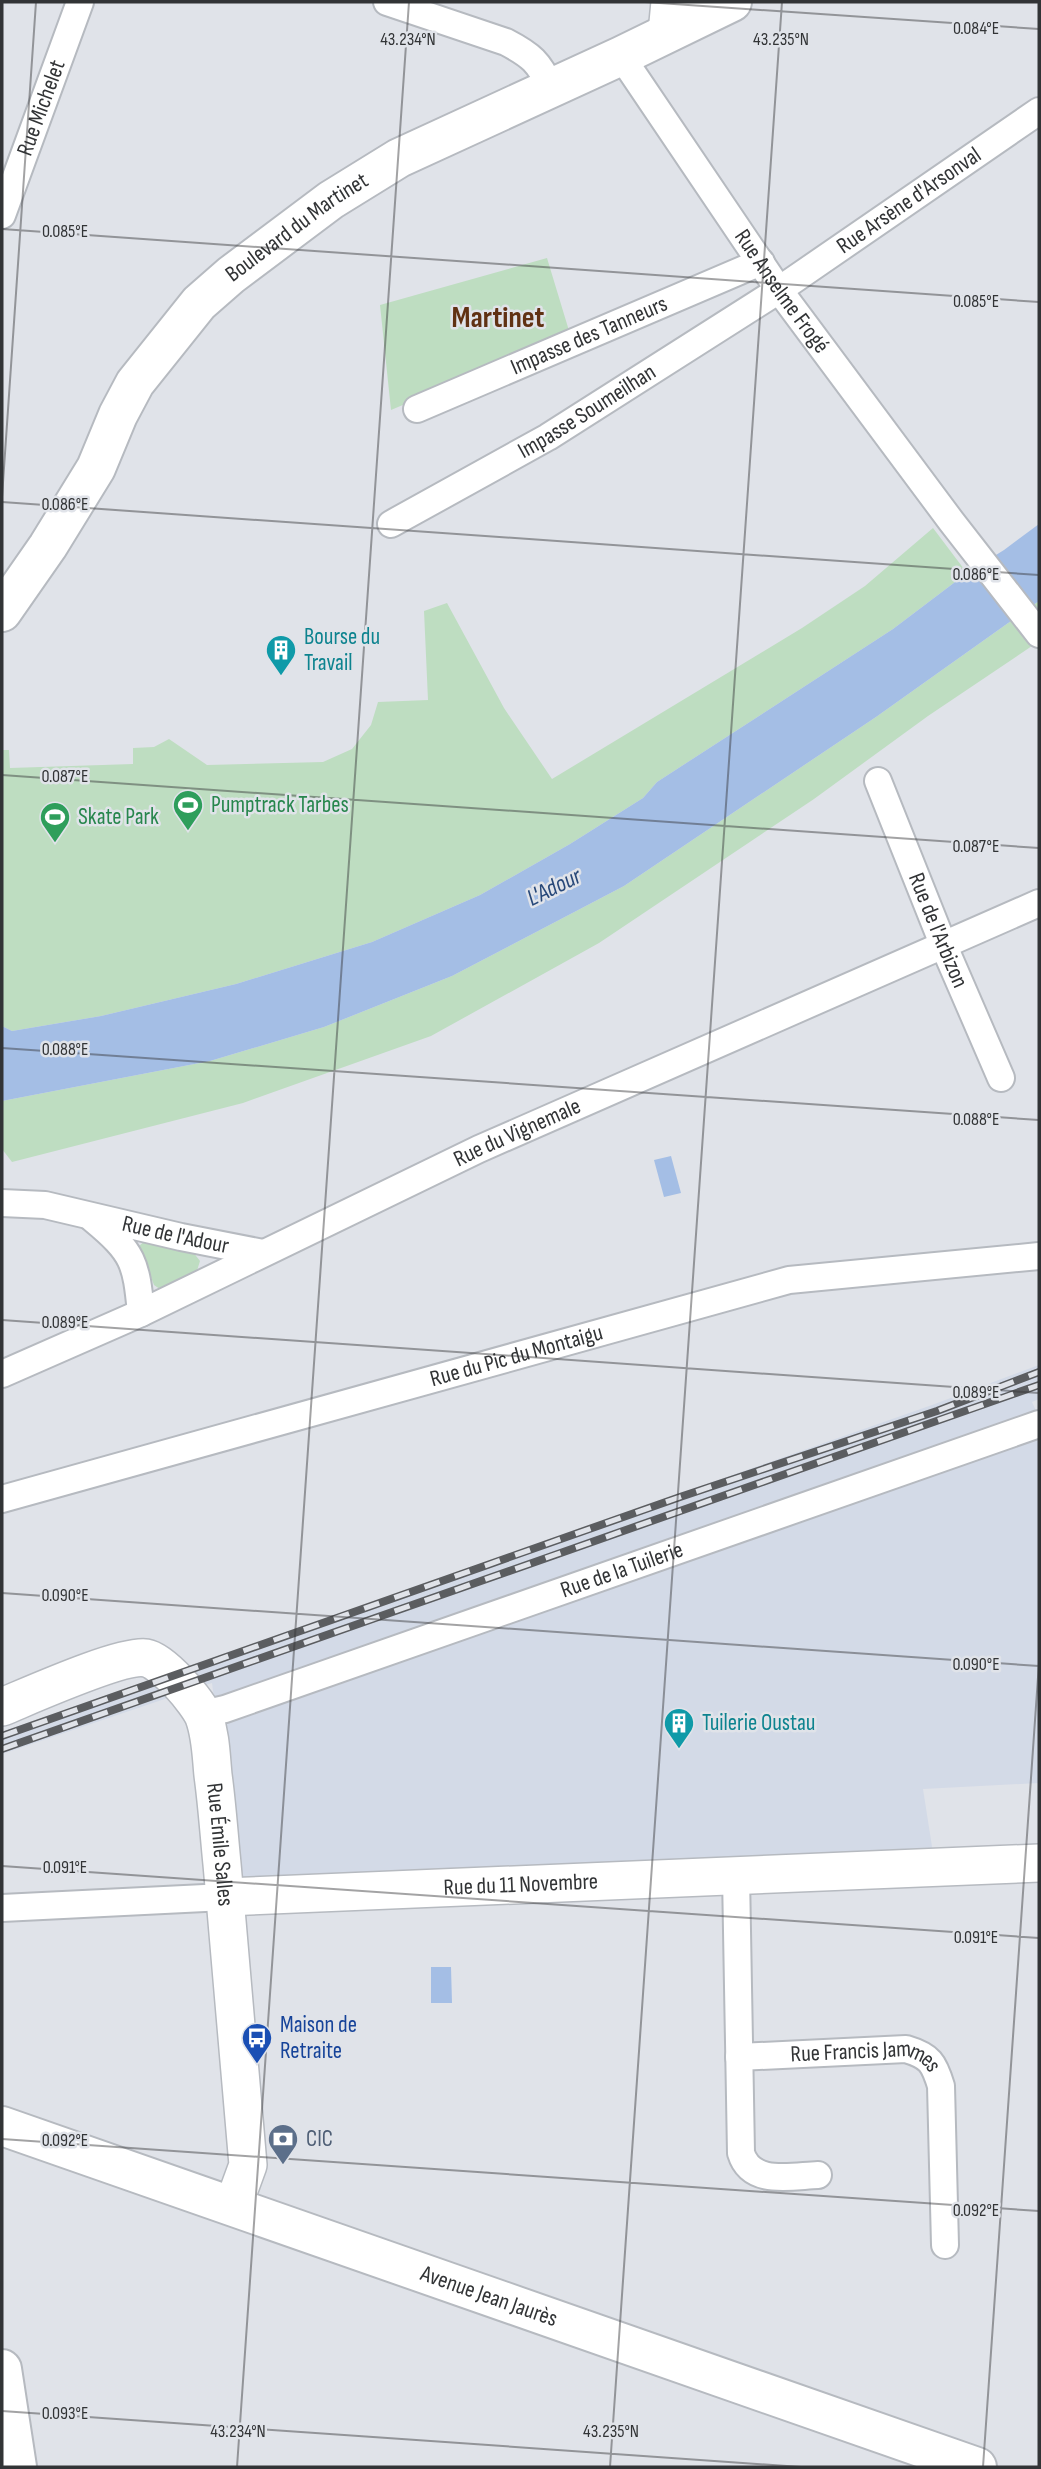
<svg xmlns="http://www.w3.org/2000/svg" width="1041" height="2469" font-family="'Sofia Sans Condensed',sans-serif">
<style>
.built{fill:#d3dae7}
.green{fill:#beddc1}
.water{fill:#a4bee5}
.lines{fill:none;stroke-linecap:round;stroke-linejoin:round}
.street-casing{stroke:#b6bac0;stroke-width:30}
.secondary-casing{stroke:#b6bac0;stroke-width:40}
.primary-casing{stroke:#b6bac0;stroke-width:42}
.street{stroke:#fff;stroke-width:26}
.secondary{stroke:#fff;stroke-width:37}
.primary{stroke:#fff;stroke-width:38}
.rail-casing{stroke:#5b5d60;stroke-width:8}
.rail{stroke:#e0e3e9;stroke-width:5;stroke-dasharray:16;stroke-linecap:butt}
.ticks{fill:none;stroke:#323436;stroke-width:2;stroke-opacity:0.45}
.labels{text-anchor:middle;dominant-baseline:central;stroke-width:5;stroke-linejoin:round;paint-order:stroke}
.street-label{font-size:23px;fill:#323436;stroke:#e0e3e9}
.culture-label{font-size:23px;fill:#0d838f;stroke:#e0e3e9;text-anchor:start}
.leisure-label{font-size:23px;fill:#27864d;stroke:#e0e3e9;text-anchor:start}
.transit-label{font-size:23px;fill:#164399;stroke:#e0e3e9;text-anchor:start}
.service-label{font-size:23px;fill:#4e5e75;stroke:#e0e3e9;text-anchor:start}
.water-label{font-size:24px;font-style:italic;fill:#274879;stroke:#e0e3e9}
.district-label{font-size:30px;font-weight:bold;fill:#603113;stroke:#e0e3e9}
.ticks-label{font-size:18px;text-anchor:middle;fill:#323436;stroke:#e0e3e9;stroke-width:5;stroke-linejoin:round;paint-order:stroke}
</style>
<rect width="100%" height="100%" fill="#e0e3e9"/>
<path class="built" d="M1039 1365V1399L1032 1402 1039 1417V1783L923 1789 933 1853 238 1879 212 1683 2 1754V1732L932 1405Z"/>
<path class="green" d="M547 258 570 334 391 410 380 305Z
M933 528 967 573 893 629 657 782 643 798 570 844 480 895 372 942 236 984 101 1016 12 1031 2 1026V750H9L10 768 133 764V748L154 747 169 739 207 765 323 762 352 749 371 725 378 702 428 700 424 611 447 603 504 708 552 779 802 628 865 586Z
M1039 601V640L1029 648 928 716 814 799 599 943 431 1036 243 1103 12 1162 2 1149V1101L210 1061 324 1027 452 976 624 886 876 717Z
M146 1240 193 1252 200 1261 195 1277 164 1292 154 1285 139 1246Z"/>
<path class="water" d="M1039 524V601L876 717 624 886 452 976 324 1027 210 1061 2 1101V1026L12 1031 101 1016 236 984 372 942 480 895 570 844 643 798 657 782 893 629 967 573 1004 550Z
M671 1156 681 1193 664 1197 654 1160Z
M431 1967H451L452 2003H431Z"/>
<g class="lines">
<g class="street-casing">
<g id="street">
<path d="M387 2 506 42C531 55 539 62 551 88"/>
<path id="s1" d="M621 56 779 290 951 521 1039 634"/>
<path id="s2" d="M2 215 80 2"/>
<path id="s3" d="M417 409 761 262"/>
<path id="s4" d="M391 524 548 437 779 290 1039 111"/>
<path id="s5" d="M878 781 943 944 1001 1078"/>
<path id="s6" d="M2 1203 45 1205 181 1237 263 1253"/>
<path d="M93 1219C134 1253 136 1262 141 1313"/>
<path id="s7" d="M2 1374 141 1313 479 1149 1039 903"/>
<path id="s8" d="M2 1499 789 1280 1039 1256"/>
<path id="s9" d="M203 1714 225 1709 1039 1424"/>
<path d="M736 1875 741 2153C751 2186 791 2176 818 2175"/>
<path d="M2 1908 225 1897"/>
<path id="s10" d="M739 2057 906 2049C930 2056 934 2063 941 2086L945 2245"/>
</g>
</g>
<g class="secondary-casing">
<g id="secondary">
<path d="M667 33 670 2"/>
<path id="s11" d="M2 1707C29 1696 122 1654 146 1658 163 1661 198 1702 204 1717 211 1736 211 1755 213 1775 217 1804 219 1834 222 1864 231 1964 239 2064 248 2165L233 2206"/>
<path id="s12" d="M225 1897 1039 1863"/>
</g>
</g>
<g class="primary-casing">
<g id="primary">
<path id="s13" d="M2 612 48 546 96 468 118 415 135 383 199 303 231 275 331 200 399 158 621 56 732 2"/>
<path id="s14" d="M2 2126 977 2467"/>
<path d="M2 2369 17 2467"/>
</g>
</g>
<use href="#street" class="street"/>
<use href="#secondary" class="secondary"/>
<use href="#primary" class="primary"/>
<g class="rail-casing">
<path id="rail" d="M2 1736 680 1497 937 1411 1039 1372
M2 1749 1039 1385"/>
</g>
<use href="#rail" class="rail"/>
</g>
<path class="ticks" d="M645 2 1039 29M2 229 1039 302M2 497 36 2M2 502 1039 575M2 775 1039 848M2 1048 1039 1120M2 1320 1039 1393M2 1593 1039 1666M2 1866 1039 1938M2 2139 1039 2211M2 2411 801 2467M237 2467 409 2M610 2467 782 2M983 2467 1039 1663"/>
<defs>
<g id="building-pin" transform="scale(1.575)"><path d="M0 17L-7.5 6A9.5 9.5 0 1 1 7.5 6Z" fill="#0f9aa8" stroke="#e0e3e9"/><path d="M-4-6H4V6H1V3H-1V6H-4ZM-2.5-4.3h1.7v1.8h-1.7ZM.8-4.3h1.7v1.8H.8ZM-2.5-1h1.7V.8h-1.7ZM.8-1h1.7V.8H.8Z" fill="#fff"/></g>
<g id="stadium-pin" transform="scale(1.575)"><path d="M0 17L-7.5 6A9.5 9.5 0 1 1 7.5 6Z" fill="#2e9e5b" stroke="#e0e3e9"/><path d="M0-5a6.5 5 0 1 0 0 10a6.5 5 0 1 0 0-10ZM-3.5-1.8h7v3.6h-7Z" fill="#fff"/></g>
<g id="bus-pin" transform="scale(1.575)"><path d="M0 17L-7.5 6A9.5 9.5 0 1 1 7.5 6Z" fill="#1a4fb4" stroke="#e0e3e9"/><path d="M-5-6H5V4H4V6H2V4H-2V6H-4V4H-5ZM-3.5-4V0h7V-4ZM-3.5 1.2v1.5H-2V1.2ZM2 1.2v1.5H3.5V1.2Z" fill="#fff"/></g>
<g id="bank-pin" transform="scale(1.575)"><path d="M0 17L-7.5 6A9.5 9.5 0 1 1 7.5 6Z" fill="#5c6f8a" stroke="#e0e3e9"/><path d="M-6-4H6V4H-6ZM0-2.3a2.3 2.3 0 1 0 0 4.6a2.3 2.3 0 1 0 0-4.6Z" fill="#fff"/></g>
</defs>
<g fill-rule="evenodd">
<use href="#building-pin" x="281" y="650"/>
<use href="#stadium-pin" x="188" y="805"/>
<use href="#stadium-pin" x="55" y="817"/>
<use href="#building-pin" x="679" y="1723"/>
<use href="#bus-pin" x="257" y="2038"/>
<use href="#bank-pin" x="283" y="2139"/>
</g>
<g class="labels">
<g class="street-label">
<text stroke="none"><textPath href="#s2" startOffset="114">Rue Michelet</textPath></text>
<text stroke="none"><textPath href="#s4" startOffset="611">Rue Arsène d'Arsonval</textPath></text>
<text stroke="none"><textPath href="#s13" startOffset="492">Boulevard du Martinet</textPath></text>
<text stroke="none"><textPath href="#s1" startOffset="285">Rue Anselme Frogé</textPath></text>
<text stroke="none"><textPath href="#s3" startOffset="187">Impasse des Tanneurs</textPath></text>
<text stroke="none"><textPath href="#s4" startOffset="226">Impasse Soumeilhan</textPath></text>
<text stroke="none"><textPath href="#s5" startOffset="161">Rue de l'Arbizon</textPath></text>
<text stroke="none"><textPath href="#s7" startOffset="569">Rue du Vignemale</textPath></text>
<text stroke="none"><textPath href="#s6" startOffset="177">Rue de l'Adour</textPath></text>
<text stroke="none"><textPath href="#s8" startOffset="534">Rue du Pic du Montaigu</textPath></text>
<text stroke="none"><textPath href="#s9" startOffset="443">Rue de la Tuilerie</textPath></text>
<text stroke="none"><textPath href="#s11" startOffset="366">Rue Émile Salles</textPath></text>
<text stroke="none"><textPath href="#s12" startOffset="296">Rue du 11 Novembre</textPath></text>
<text stroke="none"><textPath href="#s10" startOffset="128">Rue Francis Jammes</textPath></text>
<text stroke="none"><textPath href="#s14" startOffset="516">Avenue Jean Jaurès</textPath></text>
</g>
<g class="culture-label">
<text x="304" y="637">Bourse du<tspan x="304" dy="26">Travail</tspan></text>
<text x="702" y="1723">Tuilerie Oustau</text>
</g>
<g class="leisure-label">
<text x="211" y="805">Pumptrack Tarbes</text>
<text x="78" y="817">Skate Park</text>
</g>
<g class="transit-label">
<text x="280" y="2025">Maison de<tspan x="280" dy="26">Retraite</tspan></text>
</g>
<g class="service-label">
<text x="306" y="2139">CIC</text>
</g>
<g class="water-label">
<text transform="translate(554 887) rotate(-26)">L'Adour</text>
</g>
<g class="district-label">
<text x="498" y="318">Martinet</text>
</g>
</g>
<g class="ticks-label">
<text x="976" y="34">0.084°E</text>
<text x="408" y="45">43.234°N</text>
<text x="781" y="45">43.235°N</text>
<text x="65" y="237">0.085°E</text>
<text x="976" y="307">0.085°E</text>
<text x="65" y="510">0.086°E</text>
<text x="976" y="580">0.086°E</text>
<text x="65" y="782">0.087°E</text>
<text x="976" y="852">0.087°E</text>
<text x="65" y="1055">0.088°E</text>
<text x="976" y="1125">0.088°E</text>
<text x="65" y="1328">0.089°E</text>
<text x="976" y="1398">0.089°E</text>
<text x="65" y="1601">0.090°E</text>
<text x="976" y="1670">0.090°E</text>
<text x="65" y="1873">0.091°E</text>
<text x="976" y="1943">0.091°E</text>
<text x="65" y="2146">0.092°E</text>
<text x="976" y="2216">0.092°E</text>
<text x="65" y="2419">0.093°E</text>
<text x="238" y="2437">43.234°N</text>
<text x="611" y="2437">43.235°N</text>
</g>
<rect width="1041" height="2469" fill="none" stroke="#323436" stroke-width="7"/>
</svg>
